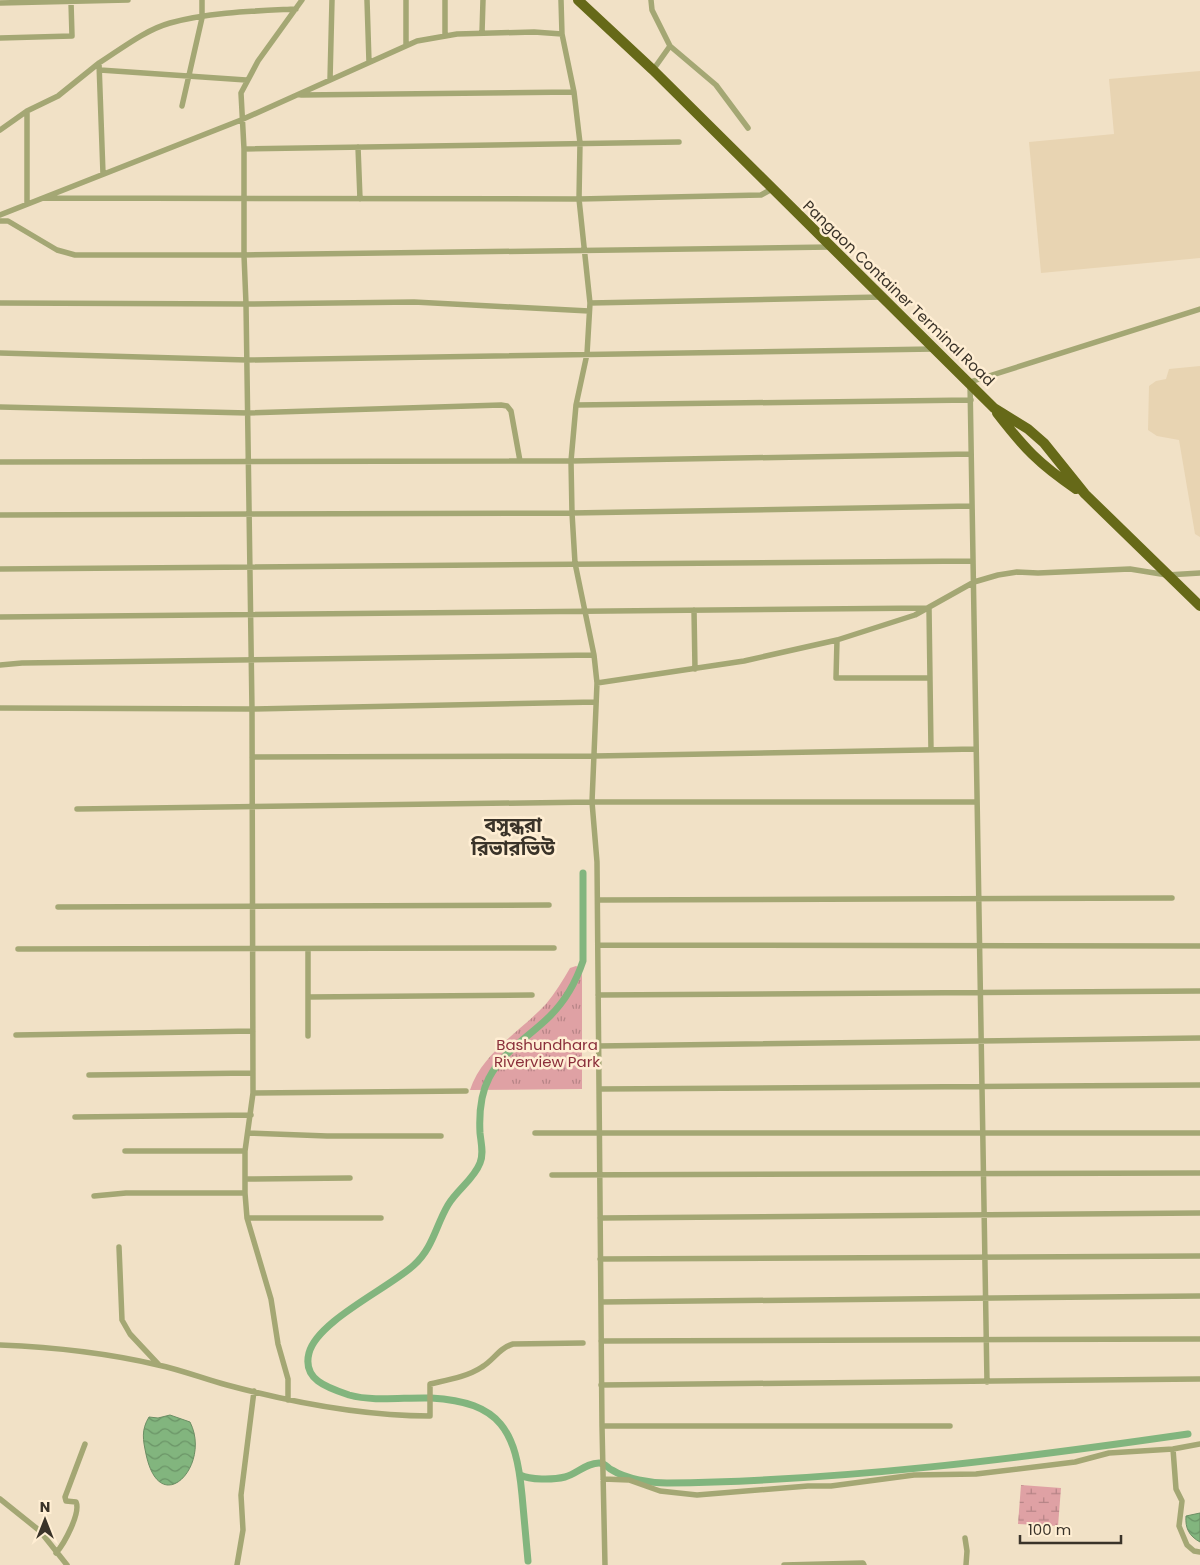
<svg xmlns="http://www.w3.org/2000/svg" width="1200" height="1565" font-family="Poppins,'Noto Sans Bengali',sans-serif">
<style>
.built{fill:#e8d4b2}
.grass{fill:url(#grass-tufts)}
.wetland{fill:url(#wetland-marsh)}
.water{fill:url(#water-waves);stroke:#6c8e64}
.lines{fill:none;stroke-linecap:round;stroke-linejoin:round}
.canal{stroke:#82b57e;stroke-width:7}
.minor{stroke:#a4a774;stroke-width:5.5}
.trunk{stroke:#666918;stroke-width:10}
.labels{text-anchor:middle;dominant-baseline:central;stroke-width:5;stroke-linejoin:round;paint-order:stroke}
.street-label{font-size:15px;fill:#3a3329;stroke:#ffeed3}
.park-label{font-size:15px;fill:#8b2f3b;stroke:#ffeed3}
.district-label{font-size:20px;font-weight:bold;fill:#3a3329;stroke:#ffeed3}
</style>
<defs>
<pattern id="grass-tufts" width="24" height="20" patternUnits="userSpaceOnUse" patternTransform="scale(1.25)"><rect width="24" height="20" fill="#dfa1a4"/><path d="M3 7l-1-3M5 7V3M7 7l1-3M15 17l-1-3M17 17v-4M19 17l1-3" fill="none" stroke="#b68486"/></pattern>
<pattern id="wetland-marsh" width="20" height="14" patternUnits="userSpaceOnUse" patternTransform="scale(1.25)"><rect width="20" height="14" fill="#dfa1a4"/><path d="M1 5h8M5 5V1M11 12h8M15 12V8" fill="none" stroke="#b68486"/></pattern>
<pattern id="water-waves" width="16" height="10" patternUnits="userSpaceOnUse" patternTransform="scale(1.25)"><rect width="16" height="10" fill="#82b57e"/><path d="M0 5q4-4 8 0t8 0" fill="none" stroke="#6b9467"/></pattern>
</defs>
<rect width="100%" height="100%" fill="#f1e1c6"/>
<path class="built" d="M1200 71V258L1041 273 1029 142 1114 134 1109 79Z
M1200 366V537L1195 534 1179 440 1157 436 1148 430 1149 386 1156 381 1166 379 1169 369Z"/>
<path class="grass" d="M576 966 581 968 582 976V1089L470 1090C482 1053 521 1031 546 1004 555 993 563 980 570 968Z"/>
<path class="wetland" d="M1021 1485 1061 1488 1058 1526 1018 1524Z"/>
<path class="water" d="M170 1415 190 1422C212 1465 160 1521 146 1454 143 1440 141 1430 149 1417L158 1418Z
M1200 1513V1542C1189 1536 1185 1528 1186 1516Z"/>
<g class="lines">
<path class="canal" d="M520 1475C530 1480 553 1480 565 1477 577 1474 586 1463 599 1463 606 1463 607 1468 612 1470 626 1479 651 1483 667 1483 842 1481 1015 1459 1188 1434
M528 1561C526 1539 524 1517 522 1495 516 1431 501 1402 431 1398 405 1397 374 1402 349 1395 328 1388 302 1380 309 1353 317 1321 389 1288 414 1265 433 1248 436 1225 448 1205 457 1190 474 1179 480 1163 484 1154 481 1143 480 1133 479 1114 480 1095 489 1078 502 1052 530 1036 550 1016 566 1000 576 982 583 961V873"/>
<path class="minor" d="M367 0 369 62
M406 0V44
M445 0V35
M561 0 562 34 574 92 580 143 579 199 590 303 587 354 576 405 571 461 572 513 575 563 594 655 597 683 592 802 597 862 602 1426 605 1565
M651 0 652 10 670 46 653 70
M0 3 128 0
M482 33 483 0
M0 38 72 36 71 2
M670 46 716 85 748 128
M100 70 246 80
M330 80 332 0
M301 95 574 92
M182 106 202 18V0
M27 111V204
M0 130 27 111 58 96 99 63
M358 147 360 199
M244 149 679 142
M103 174 99 63C121 49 145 30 170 23 210 12 255 11 296 9
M43 198 579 199 761 195 772 189
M0 215 241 120 417 41 457 34 534 32 562 34
M0 221H8L57 250 75 255H244L831 247
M0 303 246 304 414 302 589 311
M590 303 882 297
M0 353 247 360 934 349
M576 405 971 400
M0 407 248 413 501 405 507 406 511 411 520 461
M0 462 571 461 971 454
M0 515 572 513 972 506
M0 569 973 561
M694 610 695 669
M0 617 929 608 931 750
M837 640 836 678H930
M0 665 22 663 594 655
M597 683 744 661 837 640 915 615 974 582 998 575 1017 572 1038 573 1130 569 1167 575 1200 573
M0 708 252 709 596 702
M252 757 595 756 976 749
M77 809 592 802H977
M598 900 1172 898
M58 907 549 905
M598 945 1200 946
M18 949 554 948
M308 949V1036
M598 995 1200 991
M308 997 532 995
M16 1035 253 1031
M598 1046 1200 1038
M89 1075 253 1073
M599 1089 1200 1085
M253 1093 466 1091
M75 1117 251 1115
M248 1133 327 1136H441
M535 1133H1200
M125 1151H245
M552 1175 1200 1173
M246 1179 350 1178
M94 1196 126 1193H245
M247 1218H381
M600 1218 1200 1213
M119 1247 122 1320 130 1334 159 1365
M600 1259 1200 1256
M601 1302 1200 1296
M601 1341 1200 1339
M0 1345C52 1347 107 1353 158 1365 182 1370 204 1379 227 1385 294 1403 361 1416 430 1416V1384C447 1380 467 1377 482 1367 494 1360 499 1348 513 1344L583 1343
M987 1382 970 382 1200 309
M601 1385 1200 1379
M288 1400V1379L278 1344 271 1299 247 1218 245 1193V1151L253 1093 252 709 246 304 244 255V149L241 93 258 61 302 0
M602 1426H950
M1173 1449 1176 1489 1182 1501 1179 1526 1187 1545 1194 1551 1200 1552
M603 1479 629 1480 660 1491 697 1495 808 1486H831L914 1475 976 1474 1075 1462 1109 1453 1173 1449 1200 1444
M0 1499 40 1531 67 1565
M965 1538 967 1551 966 1565
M56 1553C64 1544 81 1513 76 1502L66 1501 65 1497 85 1444
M237 1565 243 1530 241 1495 254 1391
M784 1565 863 1563 864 1565"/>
<path class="trunk" d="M578 0 653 70 994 408 1028 429 1044 443 1085 494 1200 606
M997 413C1024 448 1039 464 1076 489"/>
</g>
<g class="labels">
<g class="street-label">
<text transform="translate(899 293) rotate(44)">Pangaon Container Terminal Road</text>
</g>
<g class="park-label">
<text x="547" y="1044">Bashundhara<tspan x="547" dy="17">Riverview Park</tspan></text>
</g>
<g class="district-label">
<text x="513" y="825">বসুন্ধরা<tspan x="513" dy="23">রিভারভিউ</tspan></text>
</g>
</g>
<g transform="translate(45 1520)" stroke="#ffeed3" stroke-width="4" paint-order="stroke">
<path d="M0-4L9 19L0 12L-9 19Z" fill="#3a3329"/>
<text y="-8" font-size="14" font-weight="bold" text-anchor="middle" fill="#3a3329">N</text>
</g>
<path d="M1020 1535v8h101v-8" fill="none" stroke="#3a3329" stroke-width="2.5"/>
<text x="1028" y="1535" font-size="15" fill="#3a3329" stroke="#ffeed3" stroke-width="4" paint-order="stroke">100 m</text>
</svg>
